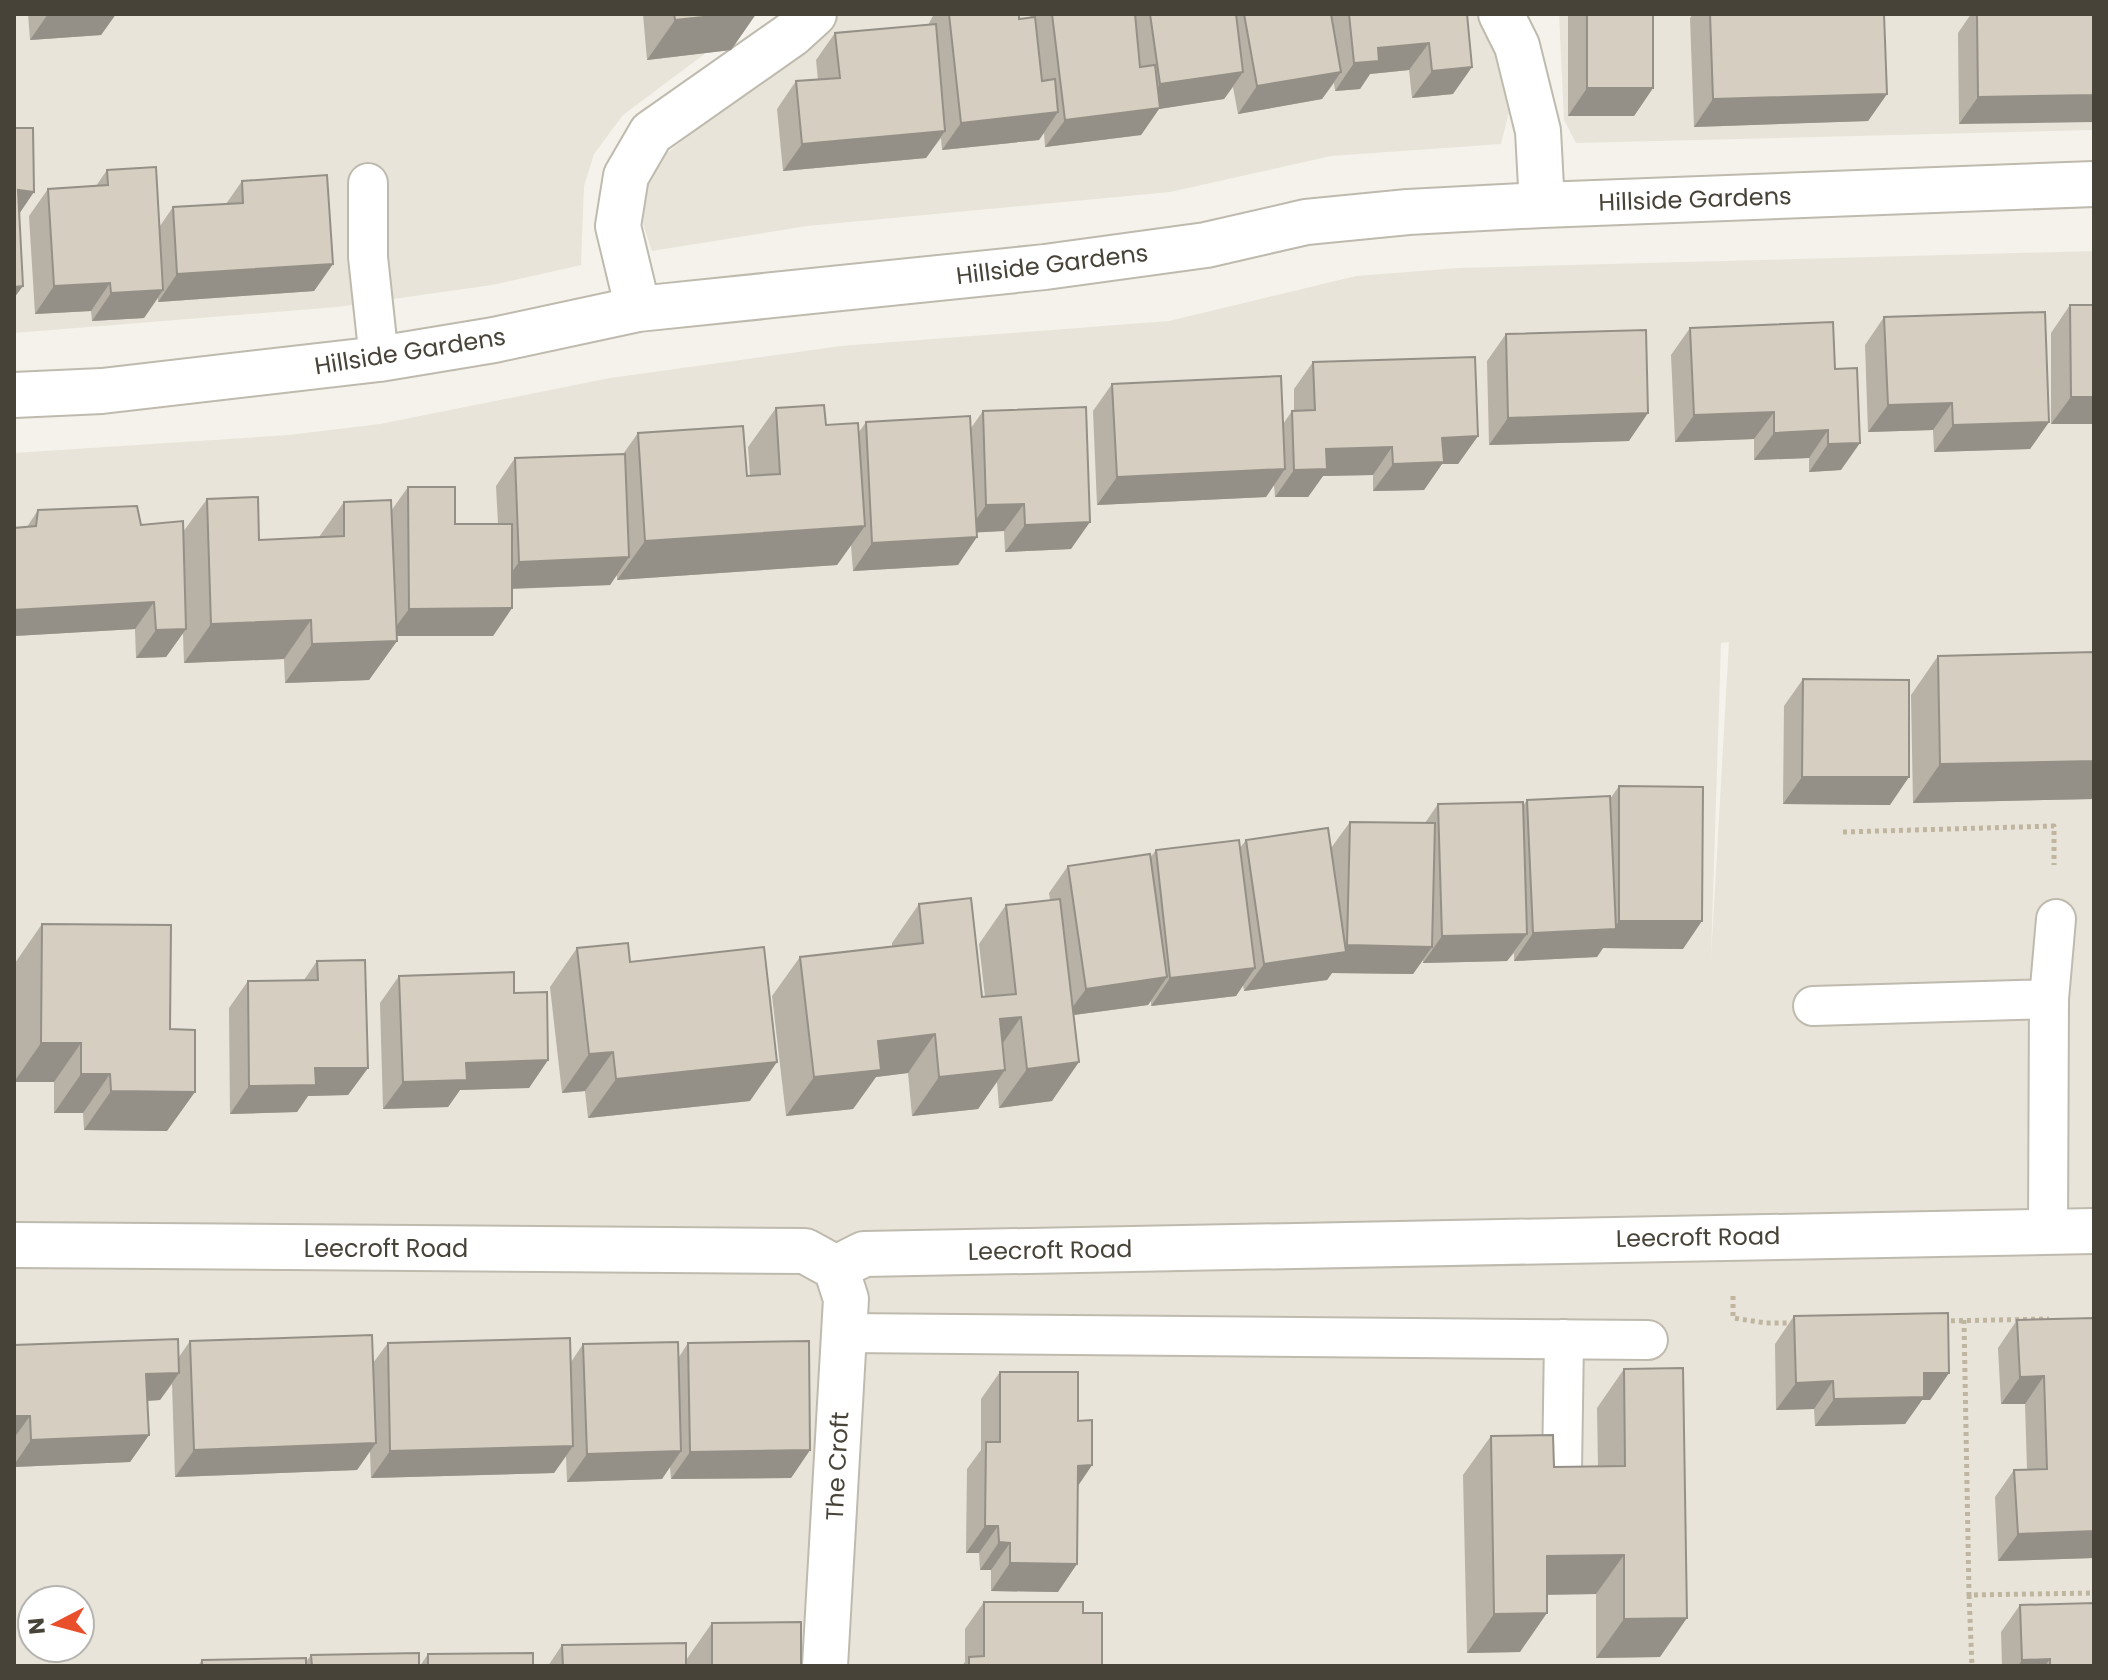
<svg xmlns="http://www.w3.org/2000/svg" width="2108" height="1680" font-family="Poppins,sans-serif">
<style>
.residential{fill:#e8e4d9;fill-rule:evenodd}
.lines{fill:none;stroke-linecap:round;stroke-linejoin:round}
.service-casing{stroke:#bfbaae;stroke-width:42}
.minor-casing{stroke:#bfbaae;stroke-width:48}
.path{stroke:#c0b6a0;stroke-width:5;stroke-dasharray:4 4;stroke-linecap:butt}
.service{stroke:#fff;stroke-width:38}
.minor{stroke:#fff;stroke-width:44}
.wall{fill:#b7b1a6}
.shaded-wall{fill:#959087}
.building{fill:#d5cec1;stroke:#959087;stroke-width:2}
.labels{text-anchor:middle;dominant-baseline:central;stroke-width:8;stroke-linejoin:round;paint-order:stroke}
.street-label{font-size:24px;fill:#484339;stroke:#fff}
</style>
<rect width="100%" height="100%" fill="#f4f2eb"/>
<path class="residential" d="M14 14H758L623 115 594 154 584 186 581 265 492 285 337 307 14 333Z
M826 14H1496L1501 24 1509 112 1501 144 1331 156 1170 192 807 226 652 251 640 215 646 183 662 157 771 70Z
M1559 14H2094V130L1576 143 1564 120Z
M2094 251V1666H14V453L289 435 380 424 610 378 841 346 1169 321 1356 276 1459 268ZM1729 642 1711 958 1721 643ZM32 1600H80V1648H32Z"/>
<g class="lines">
<g class="service-casing">
<path id="service" d="M368 183V257L379 359
M2049 999 2056 919
M1813 1006 2049 999 2048 1233
M845 1333 1648 1340
M1562 1471 1564 1339"/>
</g>
<g class="minor-casing">
<path id="minor" d="M1501 14 1517 46 1538 131 1542 205
M638 309 618 226 626 176 651 133 792 34 814 14
M14 395 102 391 379 359 494 340 638 309 1045 267 1206 245 1306 222 1408 212 1542 205 2094 184
M14 1245 805 1251 836 1268
M836 1268 864 1254 2094 1231
M825 1666 846 1299 836 1268"/>
</g>
<path class="path" d="M1843 832 2054 826V865
M1733 1296V1318L1766 1323H1793
M1964 1320 1969 1595 2094 1593
M1943 1321 2049 1319
M1969 1595 1972 1666"/>
<use href="#service" class="service"/>
<use href="#minor" class="minor"/>
</g>
<path class="wall" d="M28 14H116L101 35 30 40Z
M643 14H756L731 50 647 60Z
M934 14H1019V19L1030 17 1029 14H1467L1453 94 1412 98 1409 70 1370 74 1360 89 1335 91 1334 83 1322 99 1238 114 1233 87 1224 99 1159 109 1141 135 1045 147 1044 133 1039 140 942 150 941 138 926 158 783 171 777 109 796 81 818 80 816 60 835 33 928 25Z
M1568 14H1653V88L1634 116H1568Z
M1693 14H1884L1887 94 1868 121 1694 127 1690 18Z
M1971 14H2094L1959 124 1958 33Z
M107 170 160 226 173 207 226 204 242 181 333 264 314 291 158 302V298L144 318 92 321 91 311 35 314 29 216 48 189 96 186Z
M2070 305H2094V424H2051V333Z
M1884 317 2049 422 2030 449 1934 452 1933 430 1868 432 1865 345Z
M1690 328 1835 369 1841 470 1809 472V458L1754 460V439L1675 442 1671 355Z
M1506 334 1629 441 1489 445 1487 361Z
M1313 362 1478 436 1458 464H1442L1424 490 1373 491V475L1323 476 1308 497H1275L1274 485 1266 497 1097 505 1093 411 1112 384 1283 424 1292 411H1294V389Z
M776 408 826 425 859 432 866 422 971 428 983 411 1071 549 1005 552 1004 531 977 532 958 565 853 571 851 545 837 565 617 580V575L610 585 512 589V608L493 636H397V641L369 680 285 683 284 659 184 663 183 633 166 657 136 658 135 629 14 636V528L27 527 38 510 183 532 207 499 259 540 319 537 344 502 391 511 408 487 455 524H498L496 486 515 458 623 454 638 433 747 476H750L748 447Z
M2094 652V799L1913 803 1911 695 1938 656Z
M1803 679 1890 805 1783 804 1784 706Z
M1619 786 1683 949 1603 948 1597 957 1514 961V953L1507 961 1423 963V960L1413 974 1332 973 1327 980 1244 991 1243 985 1236 996 1151 1006V1001L1148 1005 1074 1015 1052 1101 999 1108 997 1082 978 1109 912 1116 908 1073 876 1077 853 1109 786 1116 772 996 800 957 892 946V943L919 904 982 997H985L979 944 1006 905 1050 900 1049 893 1068 866 1150 858 1156 850 1240 848 1246 840 1331 848 1350 822 1425 823 1438 804 1523 806 1527 800 1610 799Z
M42 924 167 1131 84 1130 83 1113H54V1082H14L15 963Z
M577 948 630 962 750 1101 588 1118 585 1091 562 1093 550 987Z
M317 961 368 1068 348 1095 308 1096 297 1112 230 1114 229 1008 248 981 304 980Z
M399 976 514 993 548 1060 529 1088 460 1090 448 1107 383 1109 380 1003Z
M1794 1316 1949 1373 1930 1400H1922L1905 1424 1815 1426 1814 1409 1776 1410 1775 1344Z
M2094 1318V1558L1998 1561 1995 1497 2014 1470 2027 1469 2025 1404H2001L1998 1348 2017 1320Z
M190 1341 373 1363 388 1343 571 1362 583 1344 679 1357 688 1343 810 1450 791 1478 671 1479 670 1466 662 1479 567 1482 566 1456 554 1473 371 1478 370 1451 357 1470 175 1477 172 1384 160 1400 147 1401 149 1435 130 1462 14 1467V1345L179 1357Z
M1624 1369 1660 1657 1596 1658V1594L1547 1595 1520 1652 1467 1653 1463 1475 1491 1436 1554 1467 1598 1466 1597 1408Z
M1000 1372 1078 1421 1092 1465 1078 1486 1058 1592 991 1591V1570H980L979 1553H966L967 1469 981 1450V1399Z
M984 1602 1083 1613 1102 1666H962L965 1662V1629Z
M2020 1605 2094 1666H2002L2001 1632Z
M712 1623 801 1666H548L562 1645 686 1660Z
M428 1654 533 1666H420Z
M311 1655 419 1666H198L202 1660 306 1662Z"/>
<path class="shaded-wall" d="M48 14H116L101 35 30 40Z
M732 14H756L731 50 647 60 675 20Z
M1429 43 1409 70 1370 74 1360 89 1335 91 1354 63 1378 48Z
M1472 67 1453 94 1412 98 1432 71Z
M1243 72 1224 99 1159 109 1141 135 1045 147 1065 120 1142 110 1160 84Z
M1341 72 1322 99 1238 114 1257 86Z
M1587 88H1653L1634 116H1568Z
M1887 94 1868 121 1694 127 1713 99Z
M2094 95V122L1959 124 1978 97Z
M1058 112 1039 140 942 150 961 123Z
M945 131 926 158 783 171 802 144Z
M18 190 34 192 15 220Z
M333 264 314 291 158 302 177 274Z
M110 283 91 311 35 314 54 286Z
M23 286 14 298V287Z
M163 290 144 318 92 321 111 293Z
M2071 397H2094V424H2051Z
M1952 403 1933 430 1868 432 1888 405Z
M1774 412 1754 439 1675 442 1694 415Z
M1648 413 1629 441 1489 445 1508 418Z
M2049 422 2030 449 1934 452 1953 425Z
M1828 430 1809 458 1754 460 1774 433Z
M1478 436 1458 464H1442L1424 490 1373 491 1393 464 1442 438Z
M1860 443 1841 470 1809 472 1828 444Z
M1392 447 1373 475 1323 476 1308 497H1275L1294 470 1326 449Z
M1285 469 1266 497 1097 505 1117 477Z
M1024 504 1004 531 967 533 986 505Z
M1090 522 1071 549 1005 552 1025 525Z
M865 526 837 565 617 580 645 541Z
M977 537 958 565 853 571 872 543Z
M629 557 610 585 500 589 519 562Z
M154 602 135 629 14 636V610Z
M512 608 493 636H389L409 609Z
M311 620 284 659 184 663 211 624Z
M186 629 166 657 136 658 156 630Z
M397 641 369 680 285 683 312 644Z
M2094 761V799L1913 803 1940 764Z
M1802 777H1909L1890 805 1783 804Z
M1619 921H1702L1683 949 1603 948 1597 957 1514 961 1533 933 1613 930Z
M1527 934 1507 961 1423 963 1442 936Z
M1347 945 1432 947 1413 974 1332 973 1327 980 1244 991 1264 964 1342 953Z
M1255 968 1236 996 1151 1006 1170 978Z
M1167 977 1148 1005 1066 1016 1086 989Z
M1021 1017 994 1056 1000 1019Z
M935 1034 908 1073 876 1077 853 1109 786 1116 814 1077 878 1041Z
M41 1043H81L54 1082H14Z
M613 1052 585 1091 562 1093 589 1054Z
M548 1060 529 1088 460 1090 448 1107 383 1109 403 1082 466 1063Z
M777 1062 750 1101 588 1118 616 1079Z
M1079 1062 1052 1101 999 1108 1027 1069Z
M315 1068H368L348 1095 308 1096 297 1112 230 1114 249 1086Z
M1005 1070 978 1109 912 1116 939 1077Z
M81 1074H110L83 1113H54Z
M111 1091 195 1092 167 1131 84 1130Z
M179 1373 160 1400 127 1402 146 1374Z
M1924 1373H1949L1930 1400H1922L1905 1424 1815 1426 1834 1399Z
M2044 1376 2025 1404H2001L2020 1377Z
M1833 1381 1814 1409 1776 1410 1796 1383Z
M14 1416H30L14 1438Z
M149 1435 130 1462 14 1467V1465L31 1440Z
M376 1443 357 1470 175 1477 194 1450Z
M573 1446 554 1473 371 1478 390 1451Z
M810 1450 791 1478 671 1479 690 1452Z
M681 1451 662 1479 567 1482 587 1454Z
M1092 1465 1073 1493 1078 1466Z
M985 1526H998L979 1553H966Z
M2094 1531V1558L1998 1561 2018 1534Z
M999 1542 1010 1543 991 1570H980Z
M1624 1555 1596 1594 1519 1595 1547 1556Z
M1010 1563 1077 1564 1058 1592 991 1591Z
M1547 1613 1520 1652 1467 1653 1494 1614Z
M1687 1618 1660 1657 1596 1658 1624 1619Z
M2050 1659 2045 1666H2018L2022 1660Z"/>
<path class="building" d="M674 14H732L675 20Z
M949 14H1019V19L1035 17 1042 81 1055 79 1058 112 961 123Z
M1052 14H1135L1140 67 1155 65 1160 108 1065 120Z
M1150 14H1236L1243 72 1160 84Z
M1244 14H1331L1341 72 1257 86Z
M1349 14H1467L1472 67 1432 71 1429 43 1378 48 1379 61 1354 63Z
M1587 14H1653V88H1587Z
M1710 14H1884L1887 94 1713 99Z
M1977 14H2094V95L1978 97Z
M936 24 945 131 802 144 796 81 840 78 835 33Z
M14 128H33L34 192 18 190 23 286 14 287Z
M156 167 163 290 111 293 110 283 54 286 48 189 108 185 107 170Z
M327 175 333 264 177 274 173 207 243 203 242 181Z
M2070 305H2094V397H2071Z
M2045 312 2049 422 1953 425 1952 403 1888 405 1884 317Z
M1833 322 1835 369 1857 368 1860 443 1828 444V430L1774 433V412L1694 415 1690 328Z
M1646 330 1648 413 1508 418 1506 334Z
M1475 357 1478 436 1442 438 1444 462 1393 464 1392 447 1326 449 1327 469 1294 470 1292 411 1315 410 1313 362Z
M1281 376 1285 469 1117 477 1112 384Z
M824 405 826 425 858 423 865 526 645 541 638 433 743 426 747 476 780 474 776 408Z
M1086 407 1090 522 1025 525 1024 504 986 505 983 411Z
M970 416 977 537 872 543 866 422Z
M625 454 629 557 519 562 515 458Z
M408 487H455V524H512V608L409 609Z
M258 497 259 540 344 536V502L391 500 397 641 312 644 311 620 211 624 207 499Z
M137 506 141 525 183 521 186 629 156 630 154 602 14 610V623V528L36 526 38 510Z
M2094 652V761L1940 764 1938 656Z
M1803 679 1909 680V777H1802Z
M1619 786 1703 787 1702 921H1619Z
M1610 796 1616 929 1533 933 1527 800Z
M1523 802 1527 934 1442 936 1438 804Z
M1350 822 1435 823 1432 947 1347 945Z
M1328 828 1346 952 1264 964 1246 840Z
M1239 840 1255 968 1170 978 1156 850Z
M1150 854 1167 977 1086 989 1068 866Z
M971 898 982 997 1016 994 1006 905 1060 899 1079 1062 1027 1069 1021 1017 1000 1019 1005 1070 939 1077 935 1034 878 1041 881 1070 814 1077 800 957 923 943 919 904Z
M42 924 171 925 170 1029 195 1030V1092L111 1091 110 1074H81V1043H41Z
M628 943 630 962 764 947 777 1062 616 1079 613 1052 589 1054 577 948Z
M365 960 368 1068H315L316 1085 249 1086 248 981 318 980 317 961Z
M514 972V993L547 992 548 1060 466 1063 467 1080 403 1082 399 976Z
M1948 1313 1949 1373H1924V1397L1834 1399 1833 1381 1796 1383 1794 1316Z
M2094 1318V1531L2018 1534 2014 1470 2047 1469 2044 1376 2020 1377 2017 1320Z
M372 1335 376 1443 194 1450 190 1341Z
M570 1338 573 1446 390 1451 388 1343Z
M178 1339 179 1373 146 1374 149 1435 31 1440 30 1416H14V1345Z
M809 1341 810 1450 690 1452 688 1343Z
M678 1342 681 1451 587 1454 583 1344Z
M1683 1368 1687 1618 1624 1619V1555L1547 1556V1613L1494 1614 1491 1436 1553 1435 1554 1467 1625 1466 1624 1369Z
M1000 1372H1078V1421L1092 1420V1465L1078 1466 1077 1564 1010 1563V1543L999 1542 998 1526H985L986 1442H1000Z
M984 1602H1083V1613H1102V1666H969V1657L984 1656Z
M2094 1603V1666H2050V1659L2022 1660 2020 1605Z
M801 1622V1666H712V1623Z
M686 1643V1666H563L562 1645Z
M419 1653V1666H312L311 1655Z
M533 1653V1666H428V1654Z
M306 1658V1666H202V1660Z"/>
<g class="labels">
<g class="street-label">
<text transform="translate(1695 199) rotate(-2)">Hillside Gardens</text>
<text transform="translate(1052 264) rotate(-7)">Hillside Gardens</text>
<text transform="translate(410 351) rotate(-9)">Hillside Gardens</text>
<text transform="translate(1698 1237) rotate(-1)">Leecroft Road</text>
<text x="386" y="1248">Leecroft Road</text>
<text transform="translate(1050 1250) rotate(-1)">Leecroft Road</text>
<text transform="translate(837 1466) rotate(-87)">The Croft</text>
</g>
</g>
<rect width="2108" height="1680" fill="none" stroke="#484339" stroke-width="32"/>
<g transform="translate(56 1624) rotate(264)"><circle r="38" fill="#ffffff" stroke="#b6b4b0" stroke-width="2"/>
<path d="M0-6L14 30L0 20L-14 30Z" fill="#ea4f2c"/>
<text y="-12" font-size="22" font-weight="bold" text-anchor="middle" fill="#484339">N</text>
</g>
</svg>
